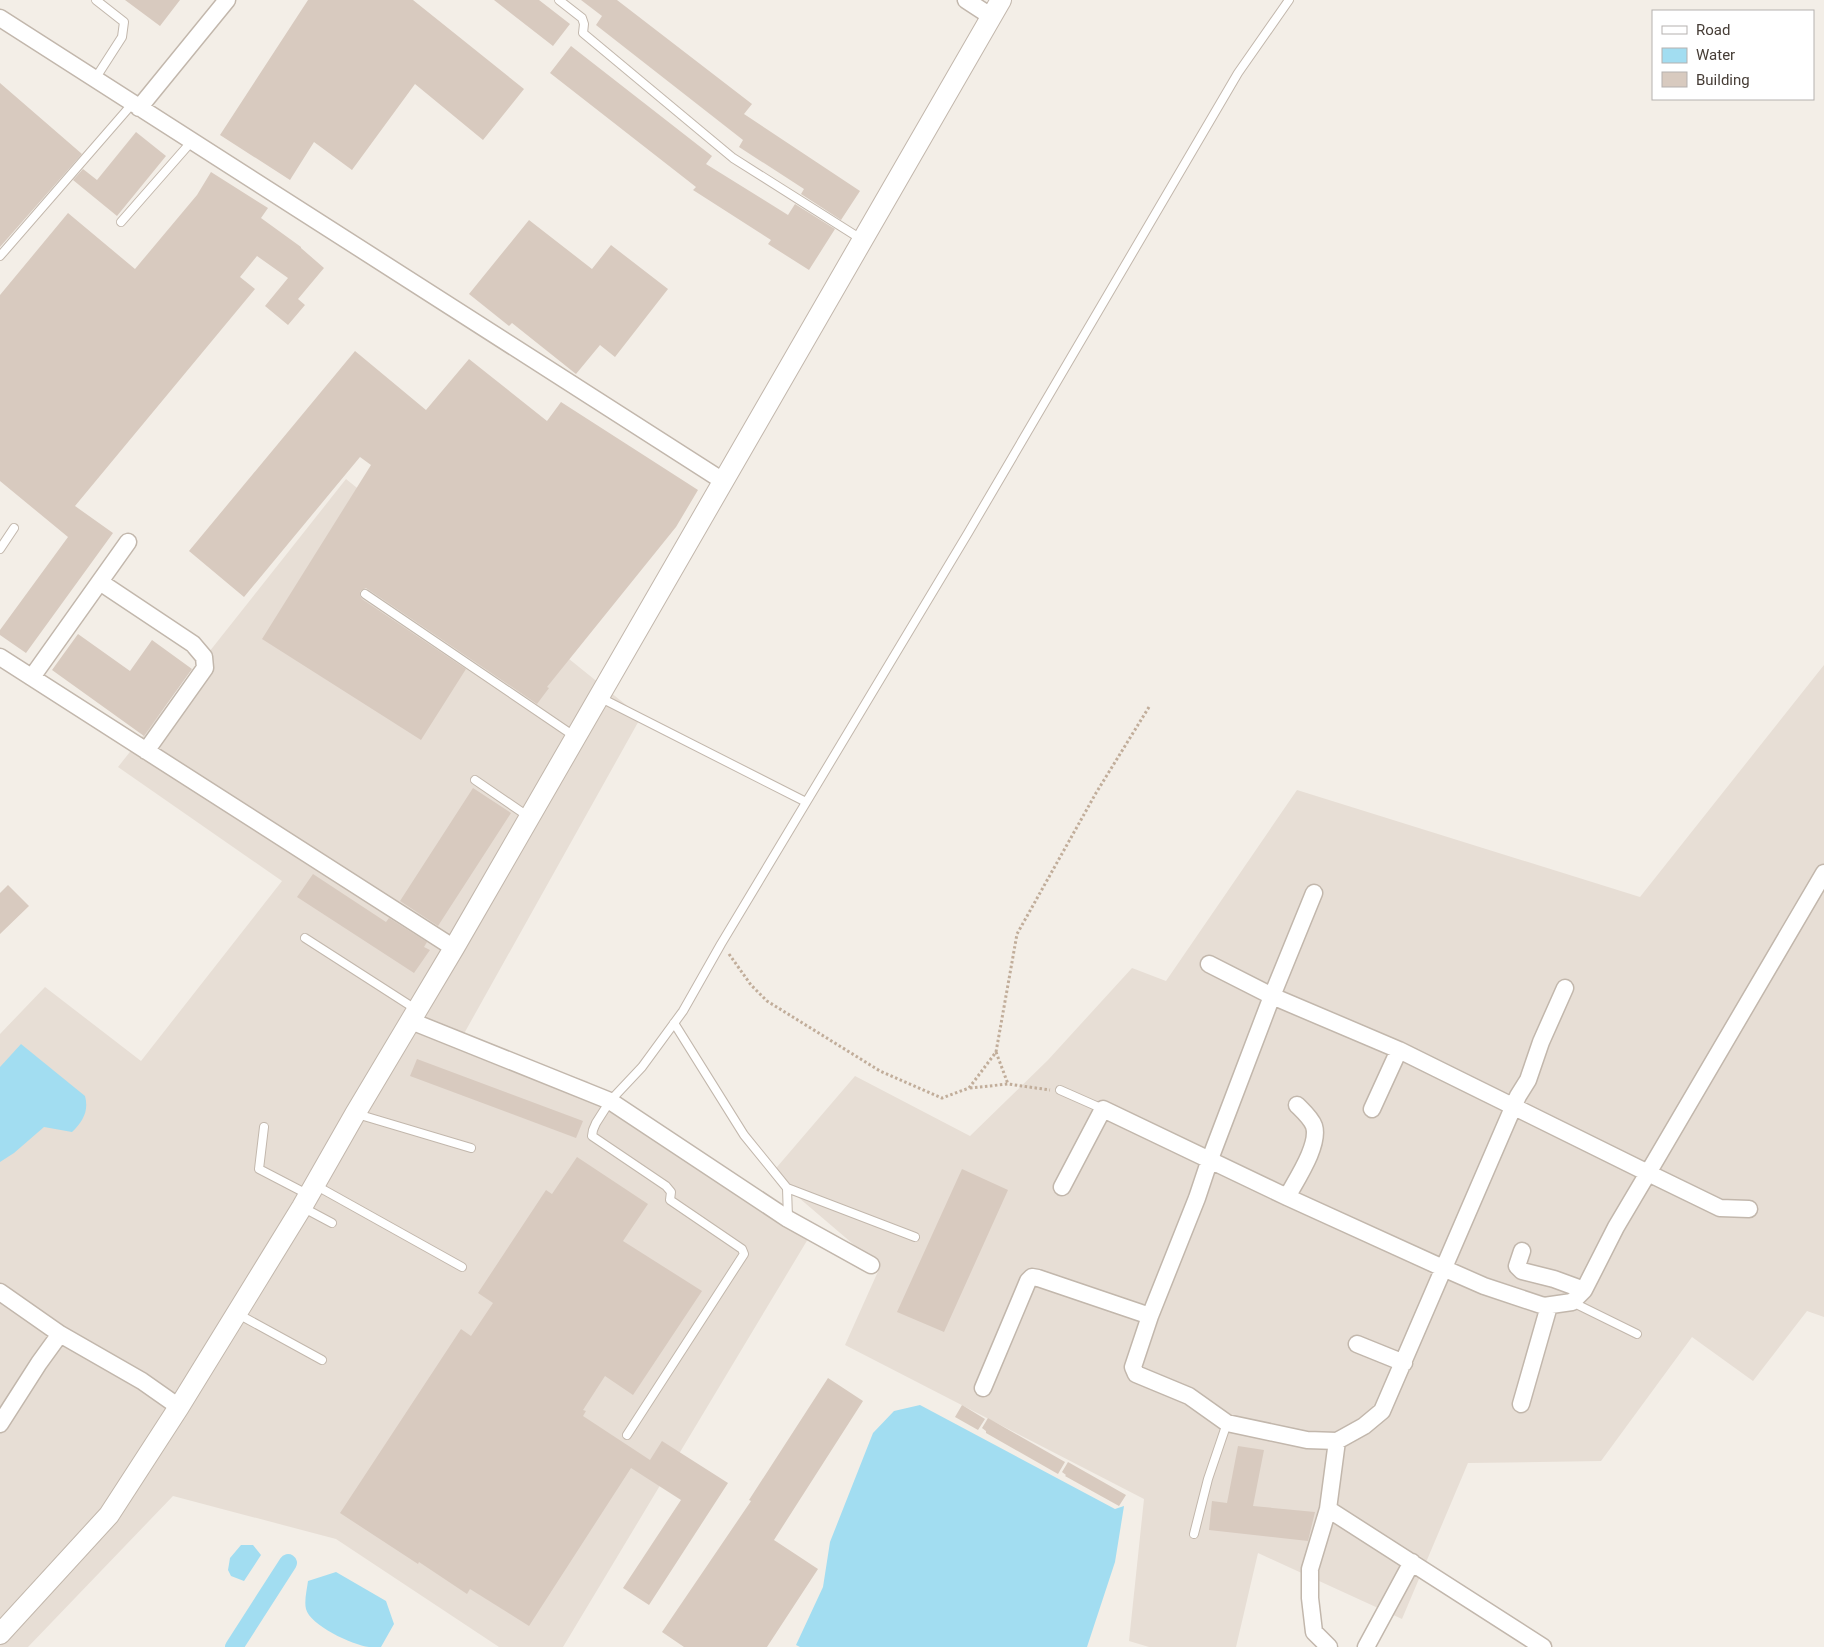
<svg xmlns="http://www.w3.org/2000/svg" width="1824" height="1647" font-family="Roboto,sans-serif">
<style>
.residential{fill:#e7ded5}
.water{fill:#a2ddf1}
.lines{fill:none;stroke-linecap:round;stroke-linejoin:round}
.canal{stroke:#a2ddf1;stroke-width:18}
.building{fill:#d8cabf}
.service-casing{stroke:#c2b7ac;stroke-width:10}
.minor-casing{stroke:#c2b7ac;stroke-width:19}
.tertiary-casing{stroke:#c2b7ac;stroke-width:22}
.path{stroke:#c1ad9a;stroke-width:3;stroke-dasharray:2.5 2.5;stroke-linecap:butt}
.service{stroke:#fff;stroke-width:8}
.minor{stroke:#fff;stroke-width:16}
.tertiary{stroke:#fff;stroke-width:20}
</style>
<rect width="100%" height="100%" fill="#f3eee7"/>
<path class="residential" d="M346 479 641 717 461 1039 587 1081 814 1229 563 1647H499L336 1539 173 1496 28 1647H0V1034L45 987 141 1061 282 881 118 767Z
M1824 665V1317L1807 1311 1753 1381 1692 1337 1601 1461 1468 1463 1402 1619 1258 1553 1236 1647H1149L1129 1641 1144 1499 845 1345 880 1267 771 1174 855 1076 970 1136 1048 1060 1132 968 1166 981 1297 790 1640 897Z"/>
<path class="water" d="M21 1044 85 1096C89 1111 83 1121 72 1132L44 1127 14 1153 0 1162V1067Z
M920 1405 1115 1509 1124 1506 1115 1562 1087 1647H800L796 1645 823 1587 830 1542 873 1433 894 1411Z
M241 1545H253L261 1555 244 1581 231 1576 228 1570 230 1558Z
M336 1572 386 1601 394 1624 381 1647C377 1647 372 1647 369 1647 352 1645 310 1625 306 1609 304 1601 307 1589 308 1581Z"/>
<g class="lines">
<path class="canal" d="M234 1647 288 1563"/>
</g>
<path class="building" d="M125 0H180L160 26Z
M308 0H413L524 89 483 140 415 84 352 170 314 142 290 180 220 135Z
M494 0H539L570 24 553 46Z
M581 0H617L752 104 744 114 860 191 841 220 801 194 804 189 739 147 743 140 596 25 602 16Z
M571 46 712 156 706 164 788 215 795 204 835 229 809 270 768 244 771 240 693 190 696 187 550 73Z
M0 83 82 154 0 247Z
M136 132 166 156 117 216 73 180 83 169 97 180Z
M211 172 268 208 261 218 301 247V248L324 268 298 299 305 305 288 325 265 306 288 278 257 256 240 277 255 289 75 506 113 533 26 653 0 635V630L68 537 0 481V295L68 213 135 269 197 195Z
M529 220 592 269 611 245 668 289 615 357 600 345 576 374 512 323 509 326 469 294Z
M355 351 426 410 469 359 547 421 561 402 698 490 676 527 547 687 549 688 537 704 366 588 360 591V596L362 599 466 669 421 740 262 639 371 465 360 457 244 597 189 551Z
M78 634 130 671 152 640 192 669 144 736 52 670Z
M473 788 511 813 438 926 400 901Z
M313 874 386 922 389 918 427 942 424 947 430 950 414 973 297 897Z
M8 885 29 906 0 934V893Z
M417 1059 583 1121 576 1138 410 1076Z
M577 1157 648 1204 623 1241 702 1291 633 1395 605 1376 583 1410 586 1411 583 1416 650 1460 662 1441 728 1483 649 1605 623 1588 681 1500 631 1468 529 1626 470 1589 467 1594 419 1562 418 1564 340 1513 461 1329 471 1336 493 1303 478 1293 546 1190 552 1194Z
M962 1169 1008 1190 944 1332 897 1312Z
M828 1378 863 1401 774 1540 818 1569 767 1647H684L662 1632 751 1501 749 1500Z
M962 1405 985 1419 978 1430 955 1417Z
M988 1418 1065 1462 1058 1474 986 1433V1431L982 1428Z
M1238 1446 1264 1450 1253 1506 1315 1512 1308 1541 1209 1530 1212 1501 1227 1503Z
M1068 1462 1126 1495 1119 1506 1065 1476 1066 1475 1062 1472Z"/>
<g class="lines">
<g class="service-casing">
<path id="service" d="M559 0 582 18 584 24 583 33 733 158 861 239
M95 79 122 37 124 22 96 0
M121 222 192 141
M0 256 133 103
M0 549 14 528
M365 594 574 736
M599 697 806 802
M475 780 529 817
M305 938 417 1010
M674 1023 744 1135 787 1188 788 1218
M1060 1090 1103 1109
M357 1114 471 1148
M264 1127 259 1169 309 1195
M315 1185 462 1267
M787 1188 915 1237
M302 1207 332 1223
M1572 1302 1637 1334
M238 1314 322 1360
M627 1435 744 1254 742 1249 670 1200 671 1192 666 1186 592 1136 593 1130 596 1123 610 1101 642 1067 683 1011 721 944 968 533 1238 73 1289 0
M1194 1534 1208 1479 1227 1423"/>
</g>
<g class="minor-casing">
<path id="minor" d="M966 0 992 17
M0 18 723 481
M139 108 227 0
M100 582 193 644 204 657 205 668 146 751
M0 657 454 948
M32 677 128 542
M1314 893 1272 996 1210 1159 1197 1198 1150 1316 1133 1367 1136 1374 1189 1396 1227 1423 1307 1440 1337 1441 1364 1426 1382 1411 1518 1096 1528 1080 1541 1042 1565 988
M1209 964 1272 996 1399 1050 1648 1173 1824 873
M411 1021 610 1101 788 1219 871 1265
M1372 1109 1399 1050
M1062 1187 1103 1109 1287 1197 1443 1268 1484 1286 1544 1306 1572 1302 1584 1290 1616 1227 1648 1173 1720 1208 1749 1209
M1287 1197C1296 1180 1320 1145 1314 1126 1311 1118 1303 1111 1297 1105
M1522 1251 1517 1266 1522 1271 1554 1279 1584 1290
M0 1292 60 1334 142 1381 179 1407
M1357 1344 1404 1363
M983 1388 1028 1281 1032 1277 1038 1278 1150 1316
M1521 1404 1549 1306
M0 1424 39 1363 60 1334
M1337 1441 1328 1509 1543 1647
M1328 1509 1310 1569V1598L1314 1632 1329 1647
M1366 1647 1412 1562"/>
</g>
<g class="tertiary-casing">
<path id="tertiary" d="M0 1634 109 1515 179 1407 302 1207 355 1114 454 948 1001 0"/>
</g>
<path class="path" d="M729 954 751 985 767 1001 880 1071 942 1098 969 1088 996 1052 1017 934 1096 793 1149 707
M996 1052 1008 1084
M970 1088 1008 1084 1050 1090"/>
<use href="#service" class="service"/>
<use href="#minor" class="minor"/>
<use href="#tertiary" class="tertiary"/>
</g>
<rect x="1652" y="10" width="162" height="90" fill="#ffffff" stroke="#b5b1af"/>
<rect x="1662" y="26" width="25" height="8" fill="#ffffff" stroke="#b5b1af"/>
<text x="1696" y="35" font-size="15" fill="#463d36">Road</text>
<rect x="1662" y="48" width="25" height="15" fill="#a2ddf1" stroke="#b5b1af"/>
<text x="1696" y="60" font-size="15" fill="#463d36">Water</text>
<rect x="1662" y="72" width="25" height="15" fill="#d8cabf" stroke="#b5b1af"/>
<text x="1696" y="85" font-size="15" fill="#463d36">Building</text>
</svg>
